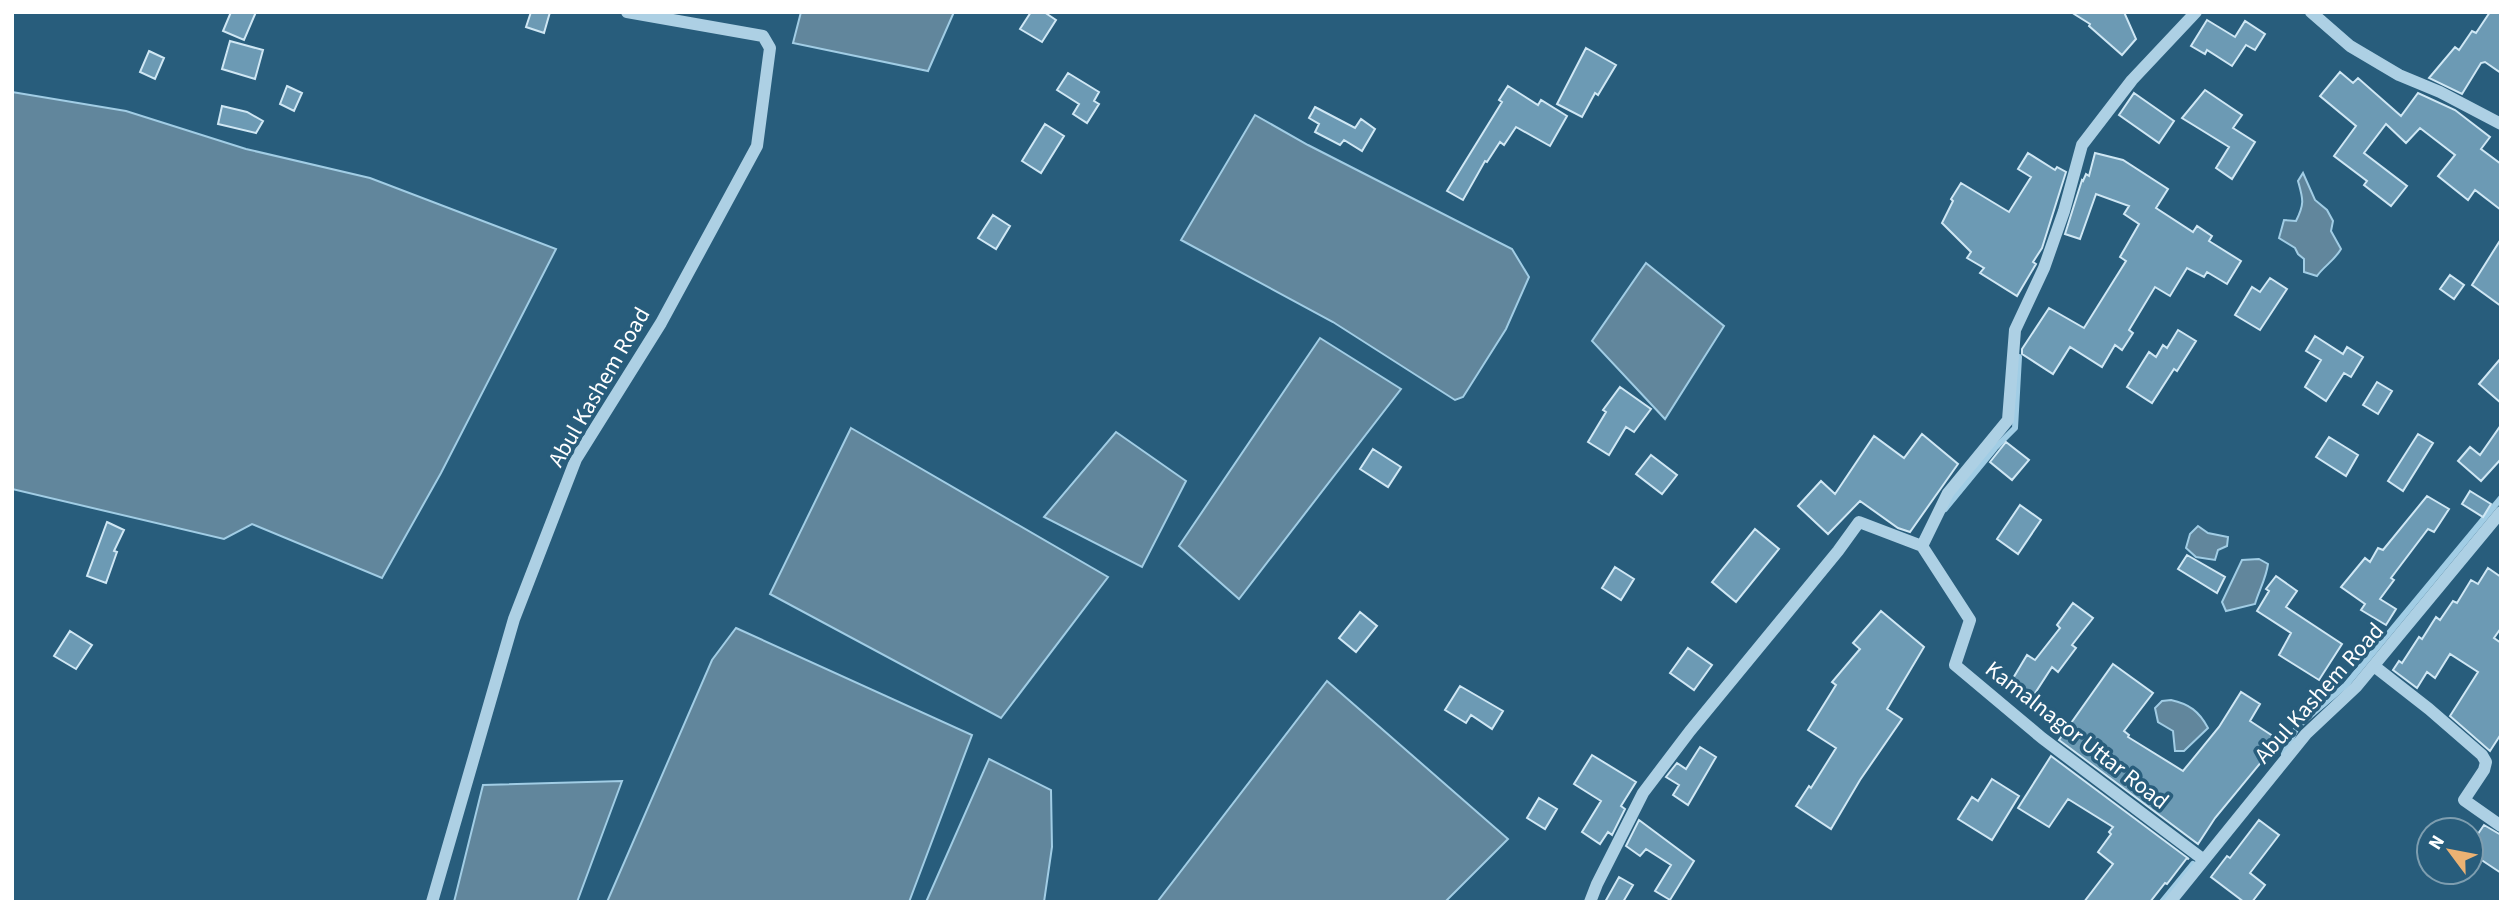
<svg xmlns="http://www.w3.org/2000/svg" width="2513" height="914" font-family="'Source Sans 3',sans-serif">
<style>
.water{fill:#61869c;stroke:#a1cde5;stroke-width:2}
.lines{fill:none;stroke-linecap:round;stroke-linejoin:round}
.stream{stroke:#a1cde5;stroke-width:6}
.building{fill:#6c9ab4;stroke:#cfe7f4;stroke-width:2}
.minor{stroke:#add0e4;stroke-width:12}
.labels{text-anchor:middle;dominant-baseline:central;stroke-width:7;stroke-linejoin:round;paint-order:stroke}
.street-label{font-size:23px;fill:#fff;stroke:#285d7c}
</style>
<rect width="100%" height="100%" fill="#285d7c"/>
<path class="water" d="M801 12H954L928 71 793 43Z
M12 92 126 111 246 149 370 178 556 249 441 473 382 578 252 524 224 539 12 489Z
M1255 115 1308 145 1512 249 1529 277 1506 329 1463 397 1455 400 1333 322 1181 240Z
M2303 173 2315 200 2327 210 2333 221 2331 231 2341 249C2334 261 2324 266 2317 276L2304 272V259L2298 254 2295 248 2279 238 2284 220 2296 221C2305 203 2303 199 2298 181Z
M1646 263 1724 326 1665 419 1592 341Z
M1320 338 1401 389 1239 599 1179 546Z
M851 428 1108 577 1001 718 770 594Z
M1116 432 1186 481 1142 567 1044 517Z
M2198 526 2208 533 2228 537 2227 546 2218 550 2215 560 2196 557 2186 548 2190 534Z
M2259 559 2268 564C2266 579 2259 590 2255 604L2226 611 2222 602 2242 560Z
M736 628 972 735 909 902H607L712 660Z
M1327 681 1508 839 1445 902 1158 901Z
M2171 700C2189 704 2199 711 2208 728L2184 751H2175L2173 731 2158 722 2155 708 2162 701Z
M989 759 1051 790 1052 847 1044 902H926Z
M622 781 577 902H454L483 785Z"/>
<g class="lines">
<path class="stream" d="M1945 509 1995 448 2015 428 2019 357
M2284 754 2297 727 2346 685 2501 498
M2162 902 2193 864"/>
</g>
<path class="building" d="M231 12H256L244 40 223 31Z
M531 12H550L544 33 526 27Z
M1031 12H1044L1056 20 1042 42 1020 29Z
M2071 12H2124L2136 39 2122 55 2089 26 2090 24Z
M2490 12H2501V73L2485 62 2481 63 2462 94 2429 78 2455 47 2459 50 2472 31 2476 33Z
M2207 20 2235 37 2245 21 2265 34 2255 50 2246 45 2232 66 2207 50 2205 54 2191 46Z
M230 41 263 50 255 79 222 69Z
M1586 48 1616 65 1598 95 1595 93 1582 117 1557 104Z
M149 51 164 58 155 79 140 72Z
M2340 72 2353 83 2358 78 2401 116 2418 93 2455 110 2490 137 2481 149 2501 164V210L2475 190 2468 200 2438 176 2455 155 2420 128 2406 143 2386 124 2364 153 2407 186 2391 206 2364 185 2367 181 2334 156 2356 126 2320 96Z
M1068 73 1099 92 1094 101 1099 104 1087 123 1073 114 1079 104 1057 90Z
M287 86 302 93 294 111 280 104Z
M1508 86 1538 105 1541 100 1567 116 1550 146 1516 127 1504 145 1500 142 1487 162 1485 161 1463 200 1447 191 1502 102 1499 100Z
M2205 90 2242 115 2233 128 2255 142 2232 179 2216 168 2229 147 2182 118Z
M2134 93 2174 121 2159 143 2119 115Z
M222 106 247 112 263 121 256 133 218 124Z
M1315 107 1355 128 1361 119 1375 129 1362 151 1344 140 1340 145 1315 132 1319 124 1309 118Z
M1045 124 1064 136 1041 173 1022 161Z
M2028 153 2055 170 2057 167 2066 172 2042 248 2033 262 2036 264 2017 296 1980 273 1984 268 1967 258 1971 252 1942 223 1953 201 1951 199 1961 183 2009 212 2031 177 2018 169Z
M2095 153 2123 160 2168 189 2156 208 2193 232 2197 226 2212 236 2209 241 2241 261 2227 284 2207 272 2204 277 2187 268 2170 296 2155 287 2129 330 2133 333 2122 350 2115 345 2102 367 2070 347 2053 374 2022 354V349L2049 308 2084 328 2126 261 2120 257 2139 224 2124 214 2129 206 2096 194 2080 239 2065 234 2082 180 2083 181 2086 174 2089 176Z
M993 215 1010 226 996 249 978 238Z
M2501 239V306L2472 285Z
M2450 275 2464 285 2454 299 2440 289Z
M2270 278 2287 289 2260 330 2235 315 2252 287 2260 292Z
M2178 330 2196 341 2177 371 2174 369 2152 403 2127 387 2149 352 2156 357 2163 345 2167 348Z
M2315 336 2343 354 2347 347 2363 357 2351 377 2344 373 2326 401 2305 387 2321 360 2306 351Z
M2501 358V403L2479 384Z
M2377 382 2392 391 2378 414 2363 405Z
M1620 387 1651 409 1634 432 1626 427 1609 455 1588 442 1606 412 1603 410Z
M2501 425V459L2481 481 2458 461 2470 447 2480 455Z
M1922 434 1958 464 1910 532 1898 528 1860 501 1828 534 1798 506 1821 481 1835 494 1874 436 1904 458Z
M2418 434 2433 443 2403 491 2388 481Z
M2329 437 2358 455 2346 476 2316 457Z
M2006 442 2029 460 2012 480 1990 462Z
M1373 449 1401 467 1388 487 1360 469Z
M1651 455 1677 475 1662 494 1636 474Z
M2470 491 2491 504 2483 517 2462 504Z
M2427 496 2449 509 2434 532 2428 529 2391 578 2394 580 2380 599 2396 609 2386 625 2361 610 2365 604 2341 587 2365 558 2370 562 2378 548 2383 550Z
M2020 505 2041 520 2018 554 1997 539Z
M107 522 124 530 114 551 117 552 106 583 87 576Z
M1755 529 1779 549 1736 602 1712 582Z
M2187 555 2225 577 2217 593 2178 569Z
M1615 567 1634 579 1621 600 1602 588Z
M2488 568 2501 577V628L2494 638 2501 643V734L2490 751 2450 716 2478 672 2450 654 2435 678 2427 672 2417 688 2393 670 2399 661 2402 663 2419 637 2422 639 2436 617 2440 620 2453 601 2457 603 2471 580 2478 584Z
M2276 576 2297 591 2286 607 2342 644 2319 680 2279 655 2291 633 2257 611 2269 591 2266 589Z
M2073 603 2093 618 2072 645 2076 648 2058 672 2052 667 2028 704 2006 690 2027 655 2035 660 2060 628 2057 625Z
M1881 611 1924 647 1887 709 1902 719 1860 780 1831 829 1796 806 1809 786 1811 788 1836 748 1808 730 1836 685 1832 682 1860 649 1853 643Z
M1360 612 1377 626 1356 652 1339 638Z
M70 631 92 645 76 669 54 656Z
M1688 648 1712 665 1694 690 1670 673Z
M2113 664 2153 693 2124 731 2129 735 2128 737 2183 771 2219 727 2241 692 2260 704 2250 721 2282 742 2272 758 2267 755 2215 818 2198 844 2059 740Z
M1460 686 1503 711 1492 729 1471 715 1466 723 1445 710Z
M1700 747 1716 757 1688 805 1673 795 1679 785 1666 777 1677 763 1686 769Z
M1592 755 1636 782 1621 806 1625 809 1612 835 1608 832 1600 844 1582 832 1601 801 1574 784Z
M2051 756 2189 859 2187 858 2167 884 2165 883 2150 902H2084L2113 864 2098 852 2111 834 2109 832 2113 827 2068 799 2049 827 2018 808Z
M1992 779 2019 796 1992 840 1958 819 1972 797 1978 801Z
M1539 798 1557 809 1545 829 1527 818Z
M1639 820 1694 861 1670 900 1655 891 1671 865 1646 849 1640 856 1626 846Z
M2259 820 2279 835 2250 873 2265 885 2252 902H2244L2211 877 2227 856 2230 858Z
M2484 825 2501 835V873L2471 853V844Z
M1619 877 1633 885 1623 902H1605Z"/>
<g class="lines">
<path class="minor" d="M2196 12 2132 80 2082 145 2064 211 2044 268 2015 330 2008 420 1948 493 1922 546 1970 620 1955 665 2042 738 2204 860
M2311 12 2350 46 2399 75 2440 92 2501 124
M2374 666 2429 709 2482 755 2486 762 2484 770 2464 800 2501 826
M432 902 514 619 576 459 661 323 757 146 770 48 763 36 627 12
M1590 902 1597 884 1643 793 1690 731 1838 551 1859 522 1922 546
M2170 902 2306 734 2356 687 2501 512"/>
</g>
<g class="labels">
<g class="street-label">
<text transform="translate(599 387) rotate(-60)">Abul Kashem Road</text>
<text transform="translate(2319 693) rotate(-48)">Abul Kashem Road</text>
<text transform="translate(2077 735) rotate(38)">Kamalnagor Uttar Road</text>
</g>
</g>
<rect width="2513" height="914" fill="none" stroke="#ffffff" stroke-width="28"/>
<g transform="translate(2450 851) rotate(302)"><circle r="33" fill="#285d7c" stroke="#7e9eb0" stroke-width="2"/>
<path d="M0-5L12 26L0 18L-12 26Z" fill="#ecb273"/>
<text y="-10" font-size="19" font-weight="bold" text-anchor="middle" fill="#ffffff">N</text>
</g>
</svg>
